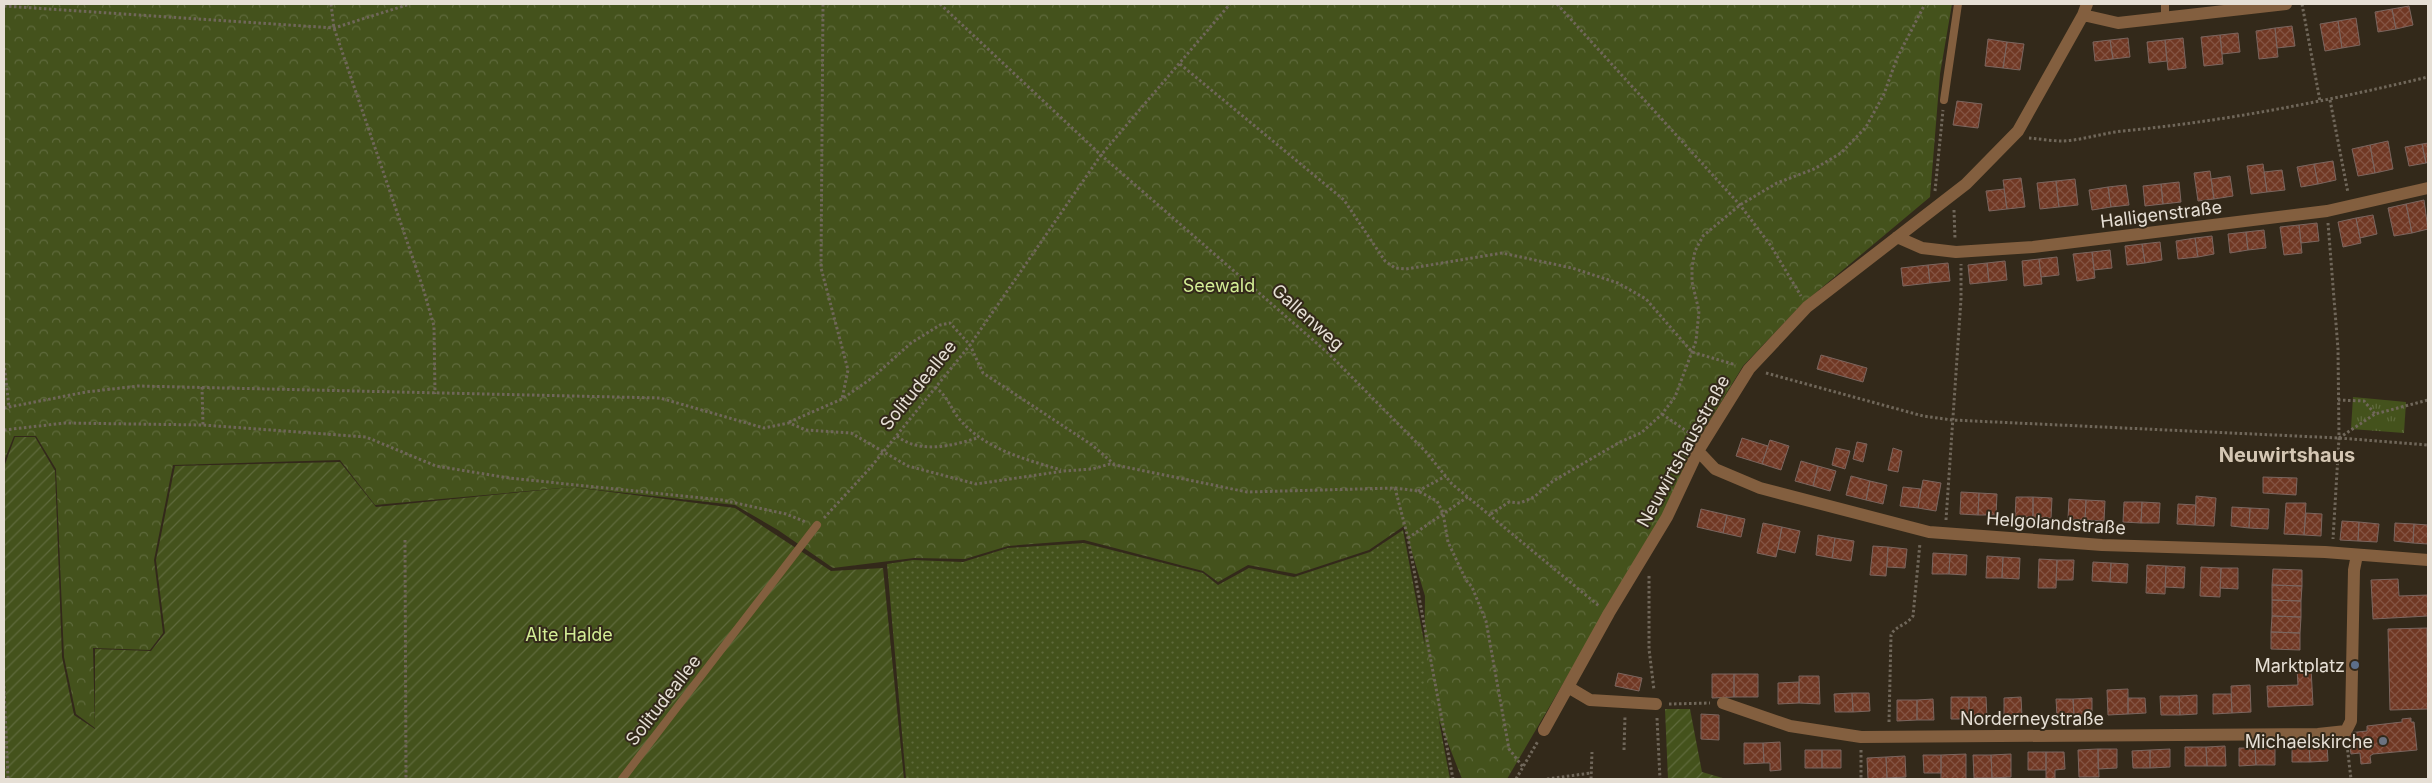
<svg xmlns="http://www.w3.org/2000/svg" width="2432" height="783" font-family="Inter,sans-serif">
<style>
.grass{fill:url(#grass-dots)}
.forest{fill:url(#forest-crowns)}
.park{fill:url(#park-tufts)}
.garden{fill:url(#garden-furrows)}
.building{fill:url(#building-cross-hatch);stroke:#7b655e}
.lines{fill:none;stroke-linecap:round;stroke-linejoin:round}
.path{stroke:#70675a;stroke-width:3;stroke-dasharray:2.5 2.5;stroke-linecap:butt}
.service{stroke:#835f3f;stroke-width:8}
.minor{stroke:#835f3f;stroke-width:12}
.service-dot{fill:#5c6f8a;stroke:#33291a;stroke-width:2}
.worship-dot{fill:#6b7280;stroke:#33291a;stroke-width:2}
.labels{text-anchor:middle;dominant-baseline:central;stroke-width:4;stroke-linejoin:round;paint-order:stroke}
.street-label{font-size:18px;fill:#e6dfd5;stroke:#33291a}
.park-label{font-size:18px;fill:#d4ee96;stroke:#33291a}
.poi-label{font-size:18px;fill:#e6dfd5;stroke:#33291a;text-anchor:end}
.quarter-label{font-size:20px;font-weight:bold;fill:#d5c7b4;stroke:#33291a}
</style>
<defs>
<pattern id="grass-dots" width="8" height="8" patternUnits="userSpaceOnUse" patternTransform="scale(1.25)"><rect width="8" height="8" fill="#44521c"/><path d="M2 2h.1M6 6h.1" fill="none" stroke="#5f6a3c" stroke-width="1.8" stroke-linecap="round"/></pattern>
<pattern id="forest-crowns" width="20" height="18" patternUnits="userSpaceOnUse" patternTransform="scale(1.25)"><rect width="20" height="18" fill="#44521c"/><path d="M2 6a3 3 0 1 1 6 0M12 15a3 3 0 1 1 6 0" fill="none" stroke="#5f6a3c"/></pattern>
<pattern id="park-tufts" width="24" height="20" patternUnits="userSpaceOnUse" patternTransform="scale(1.25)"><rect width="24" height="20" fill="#44521c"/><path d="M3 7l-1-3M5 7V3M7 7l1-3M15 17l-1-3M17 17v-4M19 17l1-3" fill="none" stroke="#5f6a3c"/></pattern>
<pattern id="garden-furrows" width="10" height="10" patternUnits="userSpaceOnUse" patternTransform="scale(1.25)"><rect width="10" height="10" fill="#44521c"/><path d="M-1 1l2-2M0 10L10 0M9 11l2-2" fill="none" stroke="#5f6a3c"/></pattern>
<pattern id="building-cross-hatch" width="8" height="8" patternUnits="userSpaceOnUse" patternTransform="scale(1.25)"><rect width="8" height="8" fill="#703824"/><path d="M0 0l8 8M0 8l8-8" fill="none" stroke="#845443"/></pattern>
</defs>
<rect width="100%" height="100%" fill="#33291a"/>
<path class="grass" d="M1403 530 1450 779H906L887 564 913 560 963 562 1008 548 1084 543 1203 573 1218 585 1249 568 1294 577 1370 552Z"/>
<path class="forest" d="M4 4H1952L1940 74 1930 197 1801 305 1743 366 1693 448 1662 515 1507 779H1462L1424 682 1425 596 1404 526 1369 550 1296 574 1248 565 1218 582 1203 571 1084 540 1008 546 965 559 914 558 833 568 778 530 735 505 572 487 375 505 340 460 173 465 154 560 163 633 150 650 93 648 95 728 76 714 64 657 56 469 36 436H14L4 461Z"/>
<path class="park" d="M2353 397 2406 402 2404 433 2351 429Z"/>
<path class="garden" d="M15 437H35L55 471 62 657 74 715 95 729V649L151 651 165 633 156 560 175 466 340 462 376 507 572 487 735 508 831 571 883 568 904 779H4V467Z
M1665 709H1690L1702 772 1726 779H1668Z"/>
<path class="building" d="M2409 6 2413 25 2396 29 2392 9Z
M2392 9 2396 29 2378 32 2375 12Z
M2356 18 2360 45 2342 48 2338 21Z
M2338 21 2342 48 2325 51 2320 24Z
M2292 26 2295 46 2277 48 2275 28Z
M2275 28 2278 57 2259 59 2256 31Z
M2238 33 2240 52 2222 54 2220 35Z
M2220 35 2223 64 2204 66 2201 37Z
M2128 38 2130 57 2113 59 2110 40Z
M2183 38 2186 68 2168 70 2165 40Z
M1988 39 2007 42 2003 68 1985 66Z
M2110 40 2113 59 2095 61 2093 42Z
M2165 40 2167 61 2149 63 2147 42Z
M2007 42 2024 44 2020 70 2003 68Z
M1957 101 1982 104 1978 128 1953 125Z
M2388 141 2393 169 2375 173 2370 145Z
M2428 143V162L2426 163 2422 144Z
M2422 144 2426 163 2409 166 2405 147Z
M2370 145 2375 173 2358 176 2352 149Z
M2333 161 2336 180 2318 184 2314 164Z
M2263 164 2267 192 2251 194 2247 166Z
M2314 164 2318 184 2301 187 2297 167Z
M2282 170 2285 190 2267 192 2264 172Z
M2210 171 2214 199 2198 201 2194 173Z
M2230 176 2233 196 2214 199 2211 179Z
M2021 178 2025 207 2007 209 2003 180Z
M2075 179 2078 205 2059 207 2056 181Z
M2056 181 2059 207 2040 209 2037 183Z
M2179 182 2181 202 2163 204 2161 184Z
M2161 184 2163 204 2145 206 2143 186Z
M2126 185 2129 205 2111 207 2108 187Z
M2108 187 2111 207 2092 210 2089 190Z
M2004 189 2007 209 1989 211 1986 191Z
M2424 200 2428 229 2412 233 2406 204Z
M2406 204 2412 233 2394 236 2388 208Z
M2373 215 2377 234 2360 238 2356 218Z
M2356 218 2361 243 2343 247 2338 222Z
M2317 223 2319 241 2301 243 2299 225Z
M2299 225 2302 253 2284 255 2280 227Z
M2264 230 2266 248 2248 250 2246 232Z
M2246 232 2248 250 2230 253 2228 234Z
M2212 236 2214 254 2198 257 2195 238Z
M2195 238 2198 257 2178 259 2176 241Z
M2160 242 2162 260 2145 263 2142 244Z
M2142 244 2145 263 2127 265 2125 246Z
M2110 250 2112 268 2094 270 2092 252Z
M2092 252 2095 278 2077 281 2073 254Z
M2057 257 2059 275 2041 277 2039 259Z
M2039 259 2042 284 2024 286 2022 261Z
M2005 261 2007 280 1989 282 1987 263Z
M1948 263 1950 281 1930 283 1928 265Z
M1987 263 1989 282 1970 284 1968 265Z
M1928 265 1930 283 1903 286 1901 268Z
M1821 355 1867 368 1863 382 1817 369Z
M1742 438 1768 446 1762 464 1736 456Z
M1770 440 1789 446 1781 470 1762 464Z
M1857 442 1867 444 1863 462 1853 459Z
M1836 448 1850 451 1845 469 1832 465Z
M1893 448 1902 451 1898 472 1888 470Z
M1801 461 1818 466 1813 486 1795 481Z
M1818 466 1836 471 1830 491 1813 486Z
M1851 476 1870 481 1866 500 1846 495Z
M2263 477 2297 478 2296 495 2263 493Z
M1923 480 1941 483 1936 511 1918 508Z
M1870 481 1887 485 1883 504 1866 500Z
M1903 487 1921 489 1918 508 1900 506Z
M1961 492 1979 493 1978 515 1960 514Z
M1979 493 1997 494 1996 515H1978Z
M2196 496 2216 498 2214 526 2195 525Z
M2016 497H2033V517H2015Z
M2033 497 2052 498 2051 518 2033 517Z
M2069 499 2086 500 2085 520 2068 519Z
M2086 500 2105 501 2104 521 2085 520Z
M2124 502H2142L2141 523 2123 522Z
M2142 502 2160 503 2159 523H2141Z
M2286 503H2306L2304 535 2284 534Z
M2178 504 2196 505 2195 525 2177 524Z
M2232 507 2250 508 2249 528 2231 526Z
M2250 508 2269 509 2268 529 2249 528Z
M1701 509 1727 515 1723 533 1697 527Z
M2306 513 2322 514 2321 536 2304 535Z
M1727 515 1745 519 1741 537 1723 533Z
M2342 521 2359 522 2358 541 2340 540Z
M2359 522 2379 524 2377 542 2358 541Z
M1763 523 1782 527 1776 557 1757 553Z
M2395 523 2414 524 2413 543 2394 541Z
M2414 524 2428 525V544L2413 543Z
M1782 527 1800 531 1795 553 1778 549Z
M1818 535 1835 538 1832 558 1816 555Z
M1835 538 1854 541 1851 561 1832 558Z
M1873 546 1888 547 1886 576 1870 575Z
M1888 547 1907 549 1905 568 1887 567Z
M1933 553 1950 554 1949 574H1932Z
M1950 554 1967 555 1966 575 1949 574Z
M1987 556 2003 557 2002 578H1986Z
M2003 557 2020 558 2019 579 2002 578Z
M2039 559 2057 560 2056 588H2038Z
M2057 560H2074L2073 580H2056Z
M2093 562 2111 563 2110 582 2092 581Z
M2111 563 2128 564 2127 583 2110 582Z
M2147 565 2166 566 2165 594 2146 593Z
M2166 566 2185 567 2184 588 2165 587Z
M2201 567 2221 568 2220 597 2200 596Z
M2221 568H2238V589L2220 588Z
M2273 569 2302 570V586L2272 585Z
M2398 579 2399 596 2428 595V616L2373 619 2371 580Z
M2272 585 2302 586 2301 601 2272 600Z
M2272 600 2301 601V617L2272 616Z
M2272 616 2301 617 2300 633 2271 632Z
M2427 628 2428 709 2390 710 2388 629Z
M2271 632 2300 633V650L2271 649Z
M2311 668 2313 705 2268 707 2267 686 2298 685 2297 669Z
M1618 673 1642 678 1639 691 1615 686Z
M1712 674H1734V697L1712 698Z
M1734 674H1758V697H1734Z
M1799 676H1819L1820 704 1799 703Z
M1799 682V703L1778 704V683Z
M2250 685 2251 712 2232 713 2231 686Z
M2128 689V714L2108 715 2107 690Z
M1852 693H1869L1870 711 1853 712Z
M1852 693 1853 712H1835L1834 694Z
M2213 694H2231L2232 713 2213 714Z
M2197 695V714L2180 715 2179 696Z
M2160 696H2179L2180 715H2161Z
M1951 697H1969V719H1951Z
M1969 697H1986L1987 718 1969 719Z
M2021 697 2022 717H2004V698Z
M2092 698V715H2074L2073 699Z
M2128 698H2145L2146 713 2128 714Z
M1933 699 1934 720H1917V700Z
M2056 699H2073L2074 715 2057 716Z
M1897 700H1917V720L1897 721Z
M1701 714 1719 715V740L1701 739Z
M2411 718V722H2414L2417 750 2373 754 2370 756 2371 763 2361 764 2360 753 2351 754 2348 733 2367 731V726L2402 722V719Z
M1780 742 1781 770 1770 771V763H1764L1763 743Z
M1744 743H1763L1764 763 1744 764Z
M2309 744H2327L2328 761 2310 762Z
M2309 744 2310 762H2292V745Z
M2225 746 2226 766H2207L2206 747Z
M2185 747H2206L2207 766H2185Z
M2239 748H2255L2256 765 2239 766Z
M2255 748H2275V765H2256Z
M2098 749 2099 777H2079L2078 750Z
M2098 749H2117V768L2098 769Z
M2170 749V767L2150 768V750Z
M1805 750H1822V768H1805Z
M1822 750H1841V768H1822Z
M2150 750V768H2133L2132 751Z
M2028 752H2046V770H2028Z
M2046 752H2064L2065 769 2055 770V779H2046Z
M1966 754V779H1941V755Z
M2011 754V777L1992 778 1991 755Z
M1923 755H1941V773H1924Z
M1973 755H1991L1992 778H1974Z
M1905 756 1906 777 1887 778 1886 757Z
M1886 757 1887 778 1868 779 1867 758Z"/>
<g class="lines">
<path class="path" d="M331 4 334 28 423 288 434 326 435 394
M823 4 821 268 848 370 842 399
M940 4 1101 155 1329 354 1426 452 1452 484 1599 606
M1557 4 1740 205 1771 246 1801 296
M2302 4 2320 101
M4 6 334 28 410 4
M1180 64 1344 200 1385 261 1395 268 1406 269 1502 253 1572 268 1618 283 1646 299 1692 352 1736 365
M2330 100 2348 193
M2029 138C2040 139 2052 141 2063 141 2083 140 2103 133 2123 131 2227 121 2327 101 2428 77
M1935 191 1943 110
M1954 210 1955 239
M2328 223 2338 349 2339 438 2333 539
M4 363 9 407
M1766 373 1923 416 1952 420 2339 438 2428 445
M202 387 203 425
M935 387C948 396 951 410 961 421 987 450 1025 459 1061 470
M2338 400 2364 401 2375 414
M4 408 86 392 138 386 660 398 764 428 789 423 806 430 851 433 908 466 976 484 1064 471 1092 469 1110 464 1247 492 1395 488 1418 491 1437 501 1443 513 1448 542 1466 580 1472 587 1486 621 1509 749 1523 767
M1662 414 1692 435
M789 422 842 399 872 378 911 343 940 325 950 323 970 345 983 373 1092 445 1114 464
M4 430 65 423 203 425 366 437 436 466 509 478 722 500 786 514 806 522
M897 436C919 454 952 446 977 438
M2339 438 2375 414 2428 400
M1395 488 1408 538 1453 779
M1418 491 1446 476
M1491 514 1509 502 1520 503 1534 497 1553 481 1622 441 1641 433 1662 414 1675 397 1696 341 1699 311 1692 282V267L1695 251 1703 236 1740 205 1777 183 1814 169 1841 153 1866 127 1884 94 1897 58 1925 4
M824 518 871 467 970 345 1101 155 1230 4
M1946 520 1961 299V264
M1408 538 1469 496
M405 540 406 779
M1649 576V649L1654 690
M4 686 8 779
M1669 704 1710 703
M1657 718 1660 779
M1889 722 1891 635C1895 626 1907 625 1913 616L1920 543
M2347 745 2351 779
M1624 750 1625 716
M1861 750V779
M1516 779 1538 741
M1547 779 1591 773
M1591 779 1592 752"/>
<path class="service" d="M2165 18V4
M1944 100 1958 4
M622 779 817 525"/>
<path class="minor" d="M2083 15 2118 23 2286 4
M1897 237 1922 248 1956 252 2033 247 2327 211 2428 188
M1698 451 1715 469 1760 488 1929 532 2102 545 2325 552 2428 560
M1568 687 1590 700 1656 704
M1723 703 1790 726 1861 737 2318 734 2346 731 2351 721 2354 570 2357 555
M1544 730 1609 613 1667 517 1698 451 1749 369 1807 307 1966 184 2018 131 2083 15 2087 4"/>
</g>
<circle class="service-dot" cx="2355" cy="665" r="5"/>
<circle class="worship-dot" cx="2383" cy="741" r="5"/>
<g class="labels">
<g class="street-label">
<text transform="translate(2161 214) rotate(-7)">Halligenstraße</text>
<text transform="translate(1308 317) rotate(42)">Gallenweg</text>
<text transform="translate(918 385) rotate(-51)">Solitudeallee</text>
<text transform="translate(1683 451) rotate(-61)">Neuwirtshausstraße</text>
<text transform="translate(2056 523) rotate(4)">Helgolandstraße</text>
<text transform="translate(663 700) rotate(-52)">Solitudeallee</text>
<text x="2032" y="718">Norderneystraße</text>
</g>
<g class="park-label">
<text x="1219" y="285">Seewald</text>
<text x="569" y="634">Alte Halde</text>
</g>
<g class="poi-label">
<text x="2345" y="665">Marktplatz</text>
<text x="2373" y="741">Michaelskirche</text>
</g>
<g class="quarter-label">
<text x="2287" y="455">Neuwirtshaus</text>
</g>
</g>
<rect width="2432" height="783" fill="none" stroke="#e6dfd5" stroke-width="10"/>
</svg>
